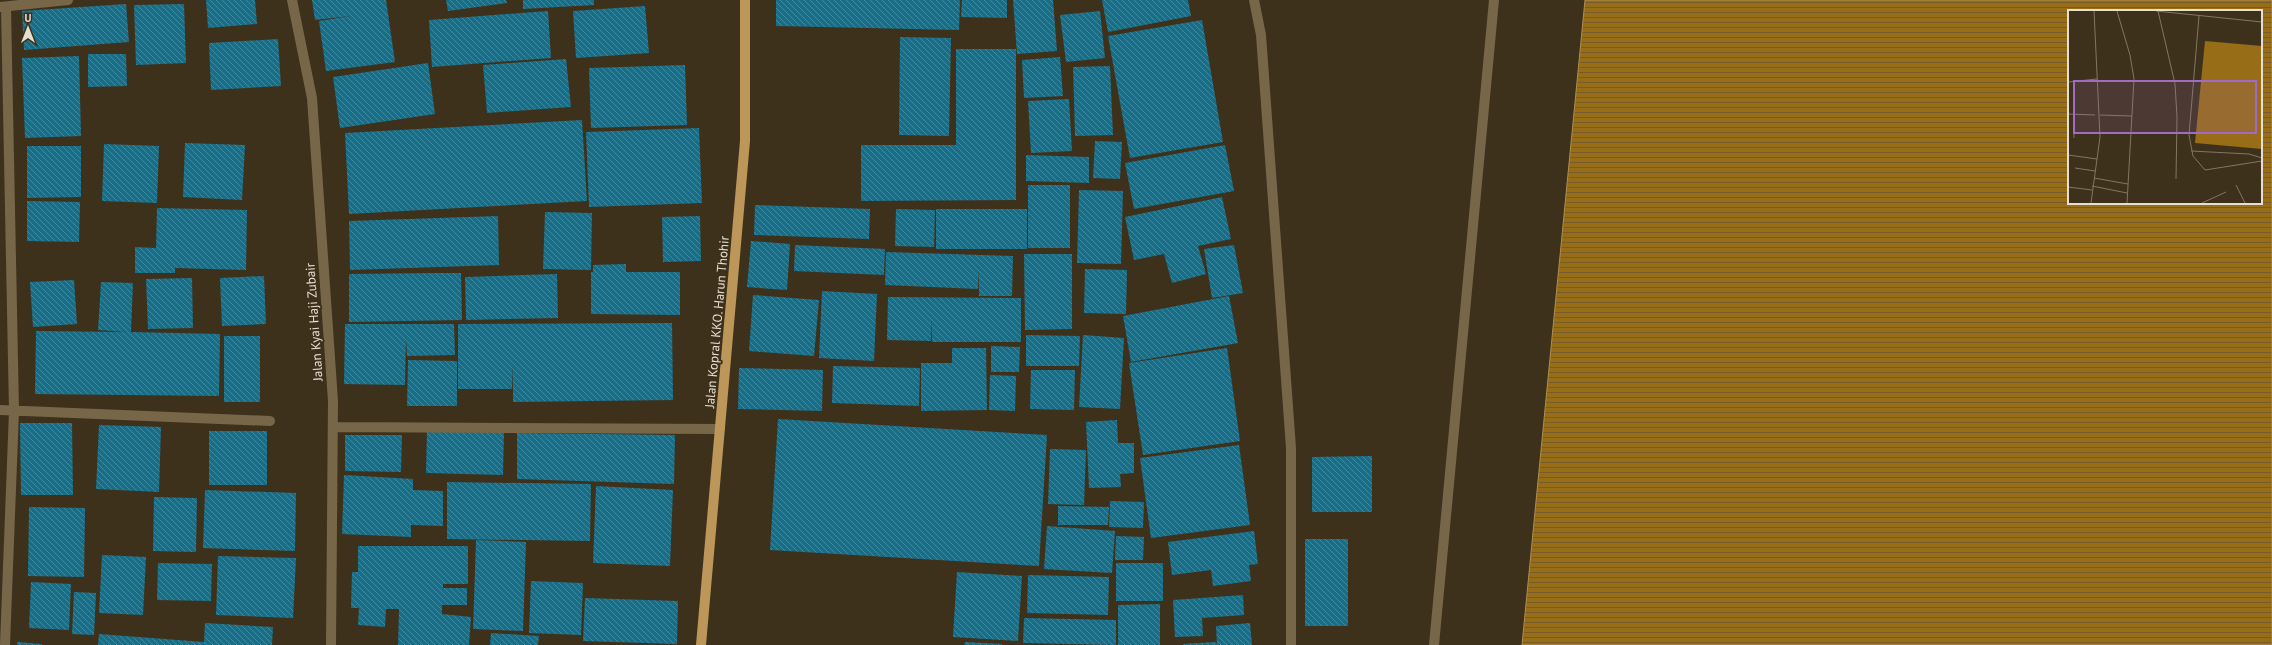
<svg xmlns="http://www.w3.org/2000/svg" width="2272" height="645" font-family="'PT Sans',sans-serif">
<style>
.water{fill:url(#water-rules);stroke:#af8f50;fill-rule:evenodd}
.building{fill:url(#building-back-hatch)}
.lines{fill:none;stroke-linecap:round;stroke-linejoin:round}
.minor{stroke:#786649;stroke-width:10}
.major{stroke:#bc9759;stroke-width:10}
.labels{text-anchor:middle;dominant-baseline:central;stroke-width:4;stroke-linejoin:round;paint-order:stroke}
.street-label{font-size:13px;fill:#e6ded1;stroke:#3e311c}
.inset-road{fill:none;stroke:#817664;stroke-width:1}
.view{fill:#a06ac5;fill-opacity:0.15;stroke:#a06ac5;stroke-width:2}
.inset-edge{fill:none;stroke:#e6ded1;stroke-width:2}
</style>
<defs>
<pattern id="water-rules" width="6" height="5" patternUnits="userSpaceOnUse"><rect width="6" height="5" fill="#976d18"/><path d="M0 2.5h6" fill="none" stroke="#765c28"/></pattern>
<pattern id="building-back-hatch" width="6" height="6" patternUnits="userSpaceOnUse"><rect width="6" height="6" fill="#166e88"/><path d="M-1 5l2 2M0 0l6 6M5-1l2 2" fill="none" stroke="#43899d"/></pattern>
</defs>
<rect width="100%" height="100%" fill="#3e311c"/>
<path class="water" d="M1585 0H2272V645H1522ZM2069 11H2261V203H2069Z"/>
<path class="building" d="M206 0H255L257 24 208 28Z
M312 0H386L395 62 326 71 319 21 350 16 315 20Z
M446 0H506L507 3 448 11Z
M523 0H594V5L523 9Z
M776 0H960L959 30 776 26Z
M962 0H1007V18L961 17Z
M1013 0H1053L1057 51 1017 54Z
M1102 0H1188L1191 16 1108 32Z
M126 4 129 42 24 50 22 11Z
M184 4 186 63 136 65 134 5Z
M645 6 649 53 576 58 573 11Z
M548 11 551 58 432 67 429 20Z
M1100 11 1105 58 1066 62 1060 15Z
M1202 20 1223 142 1130 158 1108 36Z
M900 37 951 38 949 136 899 135Z
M278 39 281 86 211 90 209 43Z
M956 49H1016V200L861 201V145H956Z
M88 54H126L127 86 88 87Z
M79 56 81 136 25 138 22 58Z
M1060 57 1063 96 1024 98 1022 60Z
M566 59 571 107 487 113 483 65Z
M428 63 435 114 340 128 333 77Z
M685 65 687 125 591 128 589 68Z
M1110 66 1113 135 1075 136 1073 67Z
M1069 99 1072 151 1031 153 1028 101Z
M582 120 587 201 349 214 345 133Z
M699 128 702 203 589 207 586 132Z
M1095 141 1122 142 1120 179 1093 178Z
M185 143 245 145 242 200 183 197Z
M104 144 159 146 157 203 102 201Z
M1225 145 1234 191 1134 209 1125 163Z
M27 146H81V197L27 198Z
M1026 155 1089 157V183L1026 181Z
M1028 185H1070V248H1028Z
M1079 190 1123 191 1121 264 1077 263Z
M1222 197 1231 239 1198 246 1206 274 1172 283 1164 254 1134 260 1125 217Z
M27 201 80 202 79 242 27 241Z
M755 205 870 209 869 239 754 235Z
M157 208 247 210 246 270 175 268V273H135V247L156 248Z
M896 209 935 210 934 247 895 246Z
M936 209H1027V249H936Z
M545 212 592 213 591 270 543 269Z
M498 216 499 265 350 270 349 221Z
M700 216 701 261 663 262 662 217Z
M751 241 790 244 787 290 747 287Z
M795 245 885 249 884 275 794 271Z
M1234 245 1243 293 1212 298 1204 249Z
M886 252 1013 256 1012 296H979V269L978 289 885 285Z
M1024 254H1072V329L1025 330Z
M626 264V272H680V315L591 314V272H593V265Z
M1085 269 1127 270 1126 314 1084 313Z
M436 273H461L462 320 349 322V274Z
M557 274 558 318 466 320 465 277Z
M264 276 266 324 222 326 220 278Z
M192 278 193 328 148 329 146 279Z
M74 280 77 324 33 327 30 282Z
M101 282 133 283 131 332 220 334 219 396 35 394 36 331 127 332 98 330Z
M822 291 877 294 874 361 819 358Z
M753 295 819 300 814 356 749 351Z
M1229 296 1238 343 1131 362 1123 316Z
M888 297 1021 298V342H932L931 318V341L887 340Z
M672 323 673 400 513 402V364L512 389H458V324Z
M345 324H454L455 355 407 356 406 338 405 385 344 384Z
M1026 335 1080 336 1079 366H1026Z
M1083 335 1124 338 1120 409 1079 407Z
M224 336H260V402H224Z
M991 346 1020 347 1019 372H991Z
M952 348H986L987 410 921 411V363H952Z
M1227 348 1240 441 1143 455 1129 363Z
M408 360 457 361V406H407Z
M833 366 920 368 919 406 832 403Z
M739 368 823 370 822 411 738 409Z
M1031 370H1075L1074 410 1030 409Z
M990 375 1016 376 1015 411 989 410Z
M778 419 1047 435 1039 566 770 550Z
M1117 420 1118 443H1134V473L1120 474 1121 487 1089 488 1086 422Z
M20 423H72L73 495H21Z
M99 425 161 427 159 492 96 489Z
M427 428 504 431 503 475 426 473Z
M209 431H267V485H209Z
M517 433 675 435 674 484 517 479Z
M345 435H402L401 472 345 471Z
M1239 445 1250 525 1151 538 1140 458Z
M1050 449 1086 450 1084 505 1048 504Z
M1372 456V512H1312V457Z
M344 475 413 479V490L443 491V526L411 525V537L342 534Z
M447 482 591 484 590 541 447 539Z
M596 486 673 490 670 566 593 563Z
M205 490 296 493 295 551 203 548Z
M154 497 197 498 196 552 153 551Z
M1110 501 1144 502 1143 528 1109 527Z
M1058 506 1109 507 1108 525H1058Z
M29 507 85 508 84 577 28 576Z
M1047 526 1115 531 1112 573 1044 569Z
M1254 531 1258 564 1249 565 1251 581 1213 586 1211 570 1172 575 1168 542Z
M1116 536 1144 537 1143 560H1115Z
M1305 539H1348V626H1305Z
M476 540 526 542 523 631 473 629Z
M358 546H468V584H443V588H467V605H442V614L471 617 469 645H398L399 609H386L385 627 358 625 359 608H351L352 572H358Z
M102 555 146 557 143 615 99 613Z
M218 556 296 558 293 618 216 615Z
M158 563 212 564 211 601 157 600Z
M1116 563H1163V601H1116Z
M957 572 1022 576 1018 641 953 637Z
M1028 575 1109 577 1108 615 1027 613Z
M531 581 583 583 581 635 529 633Z
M31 582 71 584 69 630 29 628Z
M74 592 96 593 94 635 72 634Z
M1243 595 1244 615 1202 618 1203 636 1175 637 1173 600Z
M585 598 678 601 677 644 583 641Z
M1160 604V645H1118V605Z
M1024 618 1116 620V645L1023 643Z
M205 623 273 627 272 645H98L99 634 204 642Z
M1250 623 1252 645H1217L1216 626Z
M491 633 539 636 538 645H490Z
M17 642 42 644V645H17Z
M965 642 1002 644V645H964Z
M1216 642 1217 645H1183V644Z"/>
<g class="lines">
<path class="minor" d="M292 0 312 98 333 401 331 645
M1254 0 1261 35 1291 448V645
M0 7 68 0
M0 410 270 421
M333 427 720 429
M5 645 14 411 6 7
M1434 645 1494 0"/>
<path class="major" d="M701 645 745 141V0"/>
</g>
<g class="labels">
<g class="street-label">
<text transform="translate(314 322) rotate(-94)">Jalan Kyai Haji Zubair</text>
<text transform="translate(717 322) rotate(-85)">Jalan Kopral KKO. Harun Thohir</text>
</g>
</g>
<g transform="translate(2068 10)">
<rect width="194" height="194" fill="#3e311c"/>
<path d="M137 31 194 36V139L127 133Z" fill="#976d18"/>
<path class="inset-road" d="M49 1 62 45 66 69 59 193M88 1 194 12M90 1 107 74 109 107 108 169M131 6 121 125 125 146 137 160 194 151M0 72 29 69M0 104 27 105M32 105 64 106M6 128V72M123 141 181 144 194 148M0 145 29 149M7 158 27 161M26 168 60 174M168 175 177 193M24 176 59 183M0 177 24 180M23 193 32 127 26 1M134 193 158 182"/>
<path class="view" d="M6 71H188V123H6Z"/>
<rect width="194" height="194" class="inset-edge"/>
</g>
<g transform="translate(28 28)" stroke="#3e311c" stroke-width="3" paint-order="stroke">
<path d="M0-3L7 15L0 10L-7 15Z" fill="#e6ded1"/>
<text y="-6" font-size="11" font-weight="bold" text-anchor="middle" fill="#e6ded1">U</text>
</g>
</svg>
